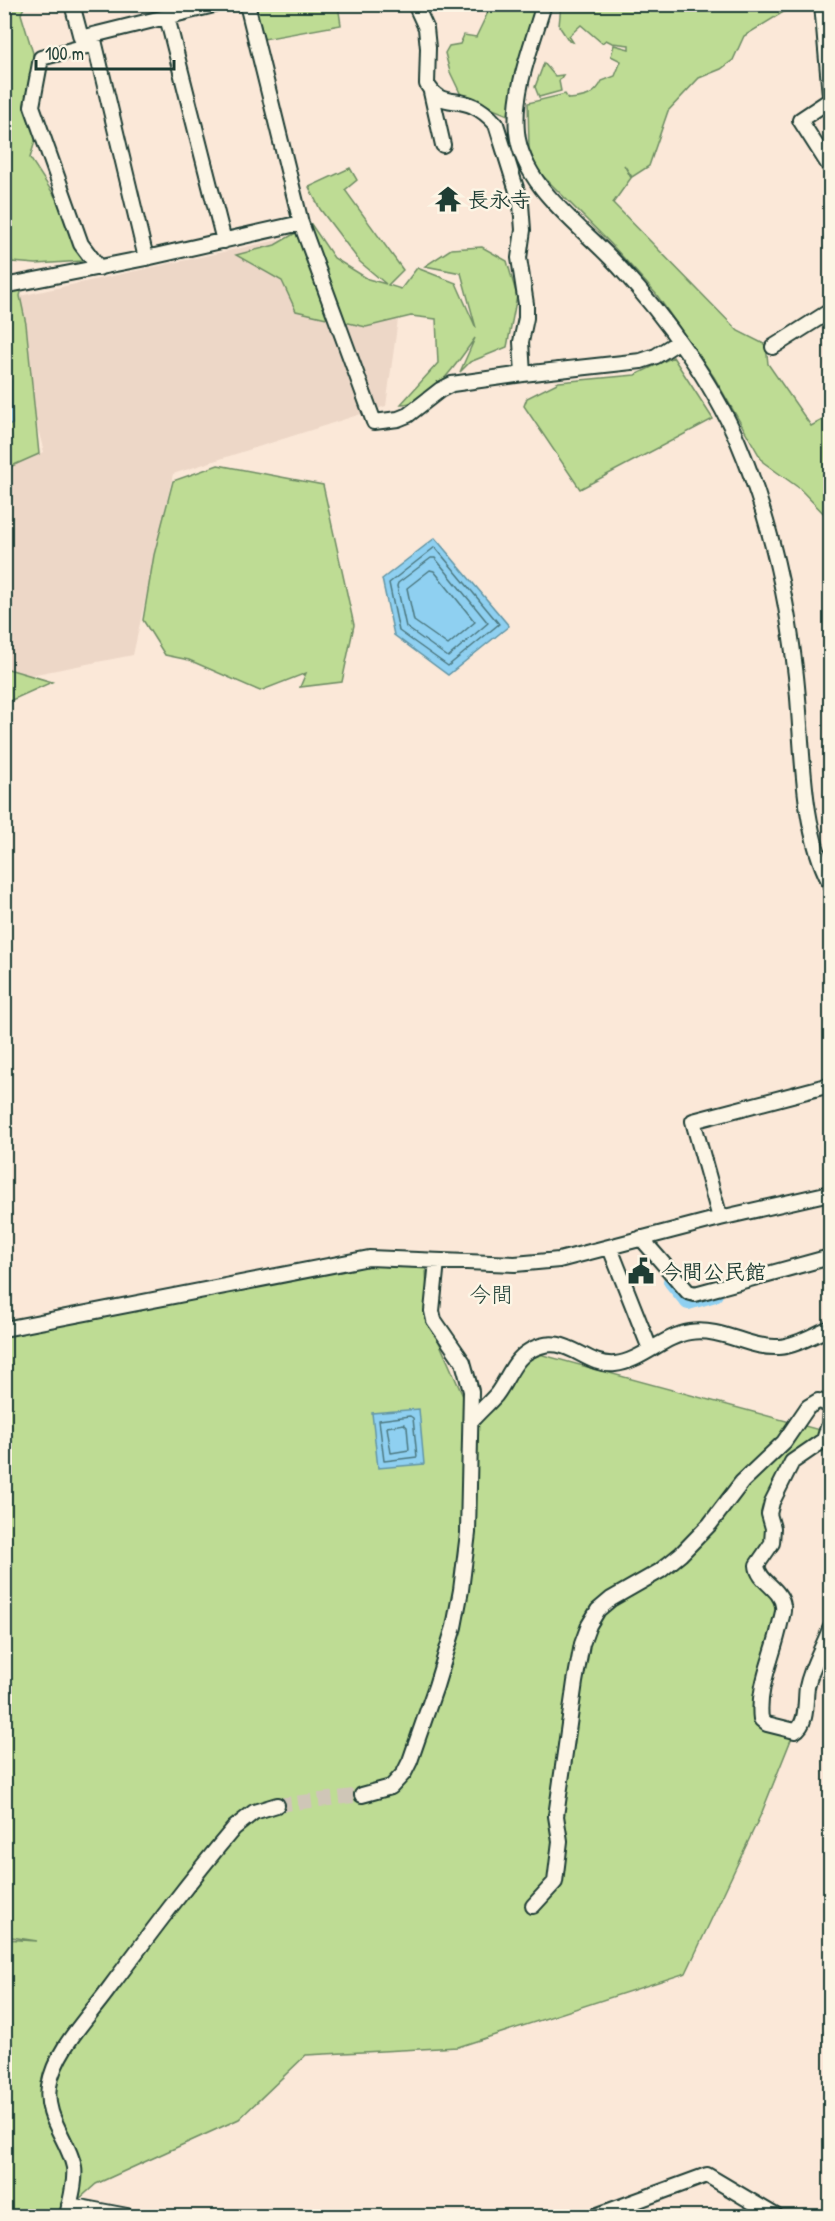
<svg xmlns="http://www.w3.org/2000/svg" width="835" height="2221" font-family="'Patrick Hand','Klee One',sans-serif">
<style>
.built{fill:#edd7c7}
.green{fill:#bedc94;stroke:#6e8c64;stroke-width:1.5}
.water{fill:#8fd0f1;stroke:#6295a5;stroke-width:1.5}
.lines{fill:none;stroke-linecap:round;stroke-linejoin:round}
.shore{stroke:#4c7880;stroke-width:1.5}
.river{stroke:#8fd0f1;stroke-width:16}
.minor-tunnel{stroke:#cfc6b7;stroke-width:14;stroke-dasharray:14 7;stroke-linecap:butt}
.minor-casing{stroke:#1f3d34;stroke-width:18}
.minor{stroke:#fcf5e5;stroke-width:14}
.labels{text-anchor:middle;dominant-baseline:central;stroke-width:5;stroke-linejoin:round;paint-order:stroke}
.poi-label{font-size:21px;font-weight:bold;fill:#1f3d34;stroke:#fcf5e5;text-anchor:start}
.neighbourhood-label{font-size:22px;fill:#1f3d34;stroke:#fcf5e5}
</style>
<rect width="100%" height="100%" fill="#fbe8d8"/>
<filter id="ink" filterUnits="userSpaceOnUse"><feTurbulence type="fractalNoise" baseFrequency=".0167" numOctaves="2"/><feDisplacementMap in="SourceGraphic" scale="12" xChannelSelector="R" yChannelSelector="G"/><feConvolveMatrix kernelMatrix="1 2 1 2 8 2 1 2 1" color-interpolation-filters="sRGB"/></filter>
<g filter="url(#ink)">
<path class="built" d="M297 236 400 305 386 406 173 474 133 655 5 680V465L44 452 5 304 20 296Z"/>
<path class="green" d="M4 5H25L21 14 33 53 30 107 38 131 30 158 60 204 83 261 36 264 12 262 4 229Z
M255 5H338L341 25 264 39Z
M490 5H536L508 115 462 97 450 72 445 53 449 46 460 44 464 35 476 37 491 6Z
M561 5H795L744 36 733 60 721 69 699 78 668 111 649 166 632 177 624 165 631 178 613 203 738 331 766 345 768 364 811 426 830 416V520L799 488 763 462 714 377 656 294 611 244 537 170 529 148 528 103 565 94 568 99C584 98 595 96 602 81L615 76 621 61 611 56 614 45 629 49V45L612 43 606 40 602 43 581 25 569 36 573 42 569 41 559 26Z
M544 63 555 76 563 75 559 81 561 91 539 97 535 87Z
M350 168 357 180 345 190 403 270 388 285 401 289 417 268 456 283 476 328 461 273 425 266 451 249 482 247 507 261 517 296 507 347 470 362 460 372 475 338C459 360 431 405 401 404L438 363 436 319 411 316 366 327 296 311 282 281 236 255 275 245 311 224 334 258 368 279 386 284 360 262 320 209 309 187Z
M22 288 20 296 26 324 39 454 5 469 4 424 6 426 12 424 5 365V292Z
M673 357 713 419 580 489 524 406 527 398 559 382 635 375Z
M218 465 323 485 354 625 342 682 300 687 306 673 260 691 189 660 165 655 143 620 154 555 173 481Z
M5 668 52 682 5 703Z
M374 1260 426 1268 428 1317 466 1403 462 1586 475 1540V1428L493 1398 532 1352 827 1432 792 1462 757 1565 780 1596 762 1719 792 1737 762 1812 686 1973 458 2047 306 2055 239 2119 96 2184 60 2216H5L4 1939 37 1941 5 1936V1333Z"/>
<path class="water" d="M4 362 11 381 12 424 8 426 5 421Z
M435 538 509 626 448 675 394 635 382 579Z
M419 1409 424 1464 378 1468 372 1413Z"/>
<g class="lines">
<path class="shore" d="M435 547 499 624 448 666 399 631 389 583Z
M431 558H435L488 623 448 657 406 627 397 586 398 583Z
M430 570 434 571 475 622 448 645 414 621 407 588Z
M410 1416 413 1418 417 1457 384 1461 379 1420Z
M404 1424 407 1427 409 1450 391 1453 387 1427Z"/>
<path class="river" d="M671 1281 688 1302 715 1294"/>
<path class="minor-tunnel" d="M277 1805 362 1795"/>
<g class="minor-casing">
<path id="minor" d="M72 4 81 38 218 4
M247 4 301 223 374 422 398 419 408 415 440 390 452 384 523 374 641 361 656 356 678 342
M415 4 426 28 428 48 427 84C440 107 454 97 473 106 482 110 489 116 496 124L521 204 523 230 519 258 526 304V318L521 342 523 374
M544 4C532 46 513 89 517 132 522 188 586 229 621 269 664 316 713 383 738 442 768 513 786 591 795 668 804 736 798 822 830 883
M822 4 830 96
M167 17 224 241
M93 36 146 258
M94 44 41 58 32 106 81 244 99 268
M431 92 443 145
M830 100 800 120 830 167
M4 286 146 258 301 223
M773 347 830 311
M720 1218 693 1121 830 1085
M641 1238 688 1292 695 1294 830 1257
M610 1248 650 1349
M4 1329 369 1258 515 1264 559 1260 720 1218 830 1193
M830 1410 829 1424 824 1440 792 1462 772 1502 769 1514 773 1528 772 1543 757 1565C758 1582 781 1588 783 1606 784 1612 781 1619 780 1624 774 1655 757 1687 761 1719L767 1724 795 1731C808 1724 805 1700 807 1687 811 1666 823 1648 830 1629
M471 1421C479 1412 488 1404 496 1395 507 1381 513 1360 529 1351 566 1329 583 1367 615 1364 642 1361 663 1336 690 1332 722 1327 749 1349 779 1347 796 1346 815 1334 830 1328
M362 1795 391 1787 404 1773 410 1761 436 1686 454 1627 461 1590 468 1533 471 1391 463 1362 434 1320 432 1311 437 1261
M533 1906 555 1882 560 1841 556 1816 575 1682 582 1644 589 1625 598 1610 611 1599 660 1571 681 1554 710 1524 742 1482 784 1442 808 1407 818 1401 826 1403 830 1410
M69 2205 127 2216
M67 2216C70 2201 76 2183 74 2167 68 2138 44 2118 49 2086 55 2050 87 2019 108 1990 149 1935 190 1880 234 1828L254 1812 277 1805
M595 2216 707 2175 776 2216"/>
</g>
<use href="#minor" class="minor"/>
</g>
</g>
<defs>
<g id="temple-bare" transform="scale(2.07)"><path d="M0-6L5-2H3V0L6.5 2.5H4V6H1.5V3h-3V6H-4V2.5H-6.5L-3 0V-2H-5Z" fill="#1f3d34" stroke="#fcf5e5" stroke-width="2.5" paint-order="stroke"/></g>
<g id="civic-bare" transform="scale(2.07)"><path d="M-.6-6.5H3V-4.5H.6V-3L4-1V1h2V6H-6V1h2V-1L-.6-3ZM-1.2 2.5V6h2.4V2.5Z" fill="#1f3d34" stroke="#fcf5e5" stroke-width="2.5" paint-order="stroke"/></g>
</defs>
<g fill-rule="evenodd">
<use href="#temple-bare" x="448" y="199"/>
<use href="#civic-bare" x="641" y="1271"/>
</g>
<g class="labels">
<g class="poi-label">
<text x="468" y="199">長永寺</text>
<text x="661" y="1271">今間公民館</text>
</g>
<g class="neighbourhood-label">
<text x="491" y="1294">今間</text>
</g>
</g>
<rect width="835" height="2221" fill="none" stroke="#fcf5e5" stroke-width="24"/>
<rect x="12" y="12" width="811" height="2197" fill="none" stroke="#1f3d34" stroke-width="2" filter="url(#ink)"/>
<path d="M36 60v9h138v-9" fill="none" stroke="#1f3d34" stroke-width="3"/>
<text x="45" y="60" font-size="18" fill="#1f3d34" stroke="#fcf5e5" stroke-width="4.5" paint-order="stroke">100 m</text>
</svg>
